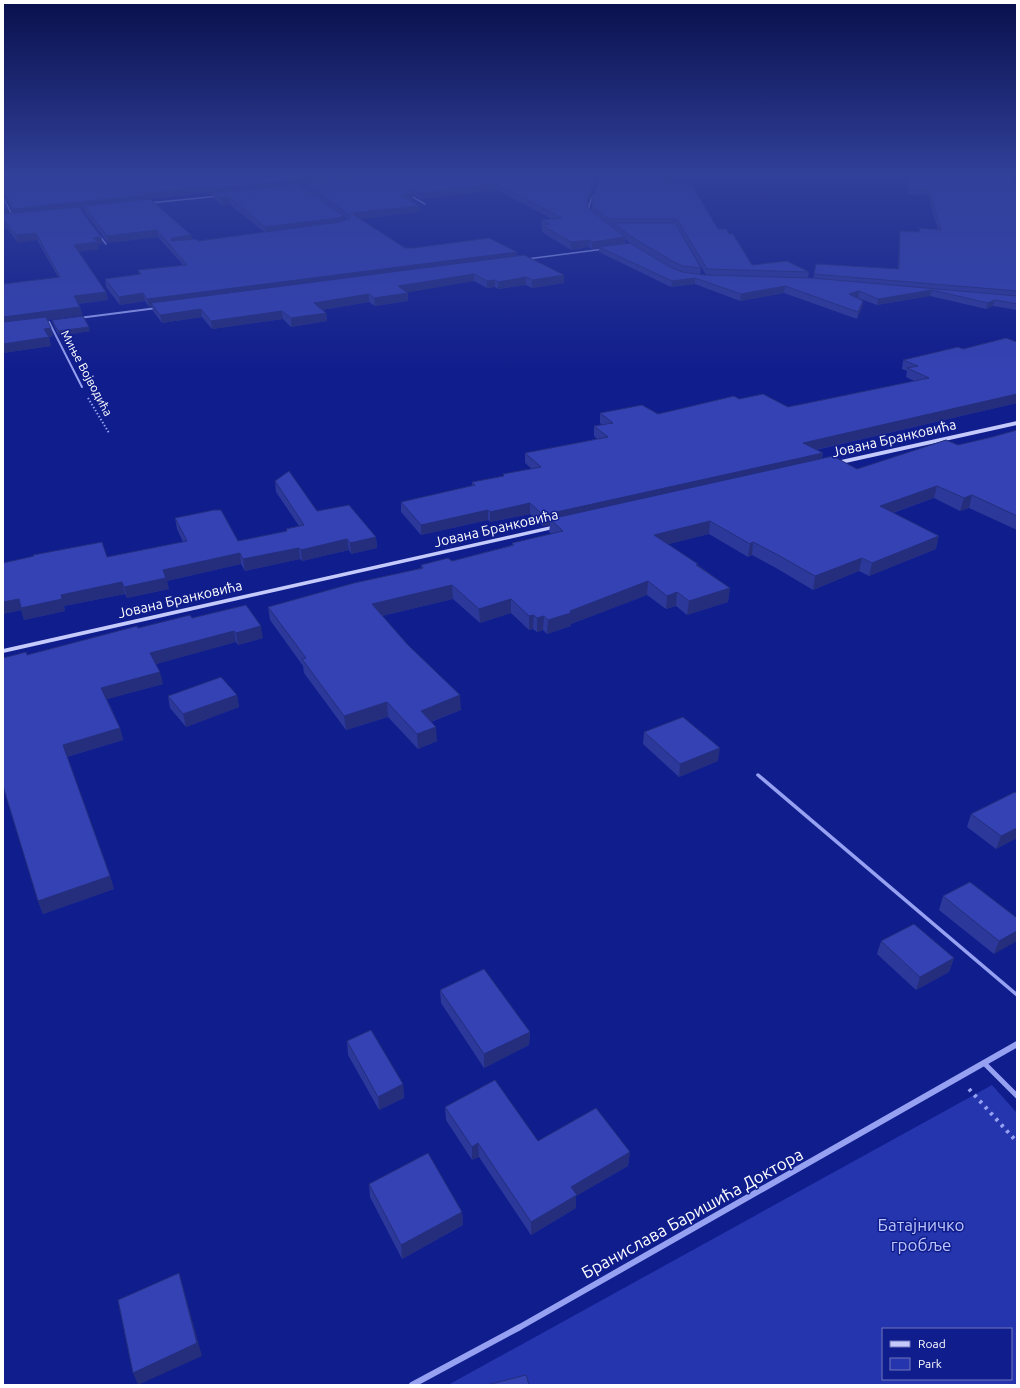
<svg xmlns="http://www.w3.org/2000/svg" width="1020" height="1388" font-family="Ubuntu,sans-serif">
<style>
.green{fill:#2435ad;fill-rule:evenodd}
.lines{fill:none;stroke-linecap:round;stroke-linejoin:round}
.path-far1{stroke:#96a1f2;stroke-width:2;stroke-dasharray:1.5 2;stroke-linecap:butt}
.path{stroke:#96a1f2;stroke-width:4;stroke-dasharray:3 5;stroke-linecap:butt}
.service-far2{stroke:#96a1f2;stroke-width:1.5}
.service-far1{stroke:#96a1f2;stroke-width:3.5}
.service{stroke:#96a1f2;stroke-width:5}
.minor-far2{stroke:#96a1f2;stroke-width:1.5}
.minor-far1{stroke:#96a1f2;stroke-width:2}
.minor{stroke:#96a1f2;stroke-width:6}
.secondary{fill:#c5cafc;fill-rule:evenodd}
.wall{fill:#2d399a;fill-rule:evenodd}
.shaded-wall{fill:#242e7d}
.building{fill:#3442b3;stroke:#242e7d}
.labels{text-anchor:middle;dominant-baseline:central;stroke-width:3;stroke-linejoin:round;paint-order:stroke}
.far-street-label{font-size:12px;fill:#fff;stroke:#101d8c}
.street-label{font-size:14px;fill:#fff;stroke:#101d8c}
.near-street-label{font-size:17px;fill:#fff;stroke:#101d8c}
.near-park-label{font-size:17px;fill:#bdc5fd;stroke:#101d8c}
</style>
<rect width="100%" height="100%" fill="#101d8c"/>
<path class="green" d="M992 1085 1017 1113V1385H448ZM883 1329H1011V1379H883Z"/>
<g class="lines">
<path class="path-far1" d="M88 398 109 433"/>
<path class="path" d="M969 1089 1017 1142"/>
<path class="service-far2" d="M411 196 425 204
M3 197 13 217"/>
<path class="service-far1" d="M758 775 1017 995"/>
<path class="service" d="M984 1063 1017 1096"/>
<path class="minor-far2" d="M150 203 219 196
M589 214V205L593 196
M99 235 106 244
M527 259 604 249"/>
<path class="minor-far1" d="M79 318 157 308
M49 322 82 387"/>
<path class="minor" d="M412 1385 520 1327 1017 1044"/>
<path class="secondary" d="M1017 421V425L832 466 829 464 832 462Z
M560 524 562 525V527L3 653V649Z"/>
</g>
<path class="wall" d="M3 176H598L588 202V208L592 211V199L671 180 669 183 718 229 752 265 809 272 808 278 813 279 814 274 898 269 899 236 900 231 919 232V228L938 230 928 195 907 194 909 176 1017 186V310L993 306 986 309 930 296 877 305 858 298 863 301 862 307 857 319 784 293 740 301 695 284 671 287 599 252V248L592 249 588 247 571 250 542 232 541 220 552 219 497 190 421 199 413 194V200H410L420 206V212L360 219 405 248 517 252V256L564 275V283L532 288 526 285 498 289 495 287 487 288 474 281 407 292 408 293V301L375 306 369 302 322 310 326 313 327 321 291 327 283 319 212 329 202 317 162 323 153 311 152 306 149 307 145 301 120 305 106 287 105 279 139 275 138 270 183 265 158 237 108 243 85 213 84 208 80 209 101 237 103 244H98L99 249 78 252 106 292 108 300 78 304 80 307 82 315 47 320 51 328 53 336 49 337 51 346 3 353 58 277 37 240 18 243 7 228 3 229V199L9 214 13 213 5 196 3 195ZM384 177H389V180ZM305 185V189L300 186ZM207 193 209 195H214V199L221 205 229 204 264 232 198 241 192 240 191 235 146 199ZM344 217 347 219 344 220ZM610 226H614V229ZM677 226 706 275H700L701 268ZM625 239 630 243H625Z
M52 320 90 331 59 336 53 324Z
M1017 342V403L816 450 823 453 822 459 857 469 958 445 992 437 1017 430V530L969 508 960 511 934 498 893 513 936 549 869 576 859 571 813 590 776 568 752 555 748 557 709 534 668 544 730 588 728 602 687 615 676 606 666 609 647 595 571 624V626L547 634 543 630 537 632 533 629 529 630 511 613 480 623 453 599 382 616 461 710 431 722 437 741 418 749 388 717 346 730 304 673 303 666 270 620 268 607 421 568V565L452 561 512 545V543L552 534 549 532 550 525 543 526 530 514 490 522 488 520 421 535 401 512V502L472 486V482L503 476V474L532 469 525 463V453L597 439 594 436V426L602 425 600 423V413L658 414 739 399 788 407 914 381 906 377 907 371 902 369 903 360 963 349Z
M275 481 317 511 376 537 377 548 351 554 349 550 302 561 300 559 245 571 241 564 167 581 169 589 127 598 125 594 64 606 65 611 24 620 21 610 3 614V563L107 557 183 542 177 529 175 518 238 541 286 531V529L299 526 276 492Z
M192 618 263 638 238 645 236 642 156 664 163 684 107 699 120 728 123 740 67 757 110 876 114 889 43 914 38 901 27 655 138 628Z
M237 695 239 707 186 727 170 708 168 696Z
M644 732 718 761 679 777 643 744Z
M1017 793V838L996 849 967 827 971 814Z
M943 896 1017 918 994 954 939 910Z
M881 941 954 958 949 972 916 990 877 954Z
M440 990 530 1032 529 1045 484 1068 441 1003Z
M347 1041 403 1084 404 1098 379 1110 348 1055Z
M445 1107 538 1141 630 1152 628 1166 576 1196V1208L531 1235 479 1157 472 1160 446 1120Z
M369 1184 462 1212 463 1225 402 1259 370 1197Z"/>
<path class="shaded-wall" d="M333 176 389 177 307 185 305 184V185L215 195 213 193 214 195H209L208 189Z
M596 176H598L587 204V198Z
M669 176H671V180L663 189 664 183Z
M496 184 497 190 421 199 420 193Z
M206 187 207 193 146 199 147 202 84 206V208L14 216 13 209 143 193Z
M413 193V200L401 201V195Z
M229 197V204L221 205 220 198Z
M420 206V212L352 220 351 213Z
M8 209 10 216 3 217V210Z
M344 216V223L266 234 265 227Z
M3 222H5L7 228 3 229Z
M157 230 158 237 108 243 107 236Z
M36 233 37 240 18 243 16 235Z
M191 235 193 242 173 245 172 249 171 241 172 238Z
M101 237 103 244H98L99 249 75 252 74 245 93 238Z
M625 237 624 244 599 247V248L592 249V242Z
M589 240 588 247 571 250V242Z
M517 252V259L151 303 152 306 149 307 147 299Z
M474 274V281L399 294 398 286Z
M564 275V283L532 288V280Z
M526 277V285L498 289V282Z
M695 278V284L671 287 672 281Z
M495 280V287L487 288V281Z
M785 286 784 293 740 301 741 294Z
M932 290 930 296 877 305 878 299Z
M859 291 858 298 849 294Z
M106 292 108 300 76 304 74 296Z
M143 293 145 301 120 305 119 297Z
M408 293V301L375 306 374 298Z
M369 294V302L315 311 314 303Z
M995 300 993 306 986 309 988 303Z
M863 301 862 307 857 319 858 312Z
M80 307 82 315 3 326V317Z
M201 309 202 317 162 323 160 315Z
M282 311 283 319 212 329 211 321Z
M326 313 327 321 291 327V318Z
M89 327 90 331 59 336 58 331Z
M51 328 53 336 46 337 44 329Z
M49 337 51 346 3 353V344Z
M1017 394V403L801 453 803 443Z
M823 453 821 463 550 519V525L543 526V515Z
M937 486 934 498 877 518 880 506Z
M972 495 969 508 960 511 964 498Z
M530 503V514L490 522V512Z
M488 510V520L421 535V525Z
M710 521 709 534 653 548 654 535Z
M939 536 936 549 869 576 872 563Z
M376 537 377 548 351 554 350 543Z
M347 539 349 550 302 561 301 550Z
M753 542 752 555 748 557 750 544Z
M299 548 300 559 245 571 243 559Z
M240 553 241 564 167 581 169 589 127 598 124 587 163 570Z
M862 558 859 571 813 590 815 576Z
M648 581 647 595 571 624V626L547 634 548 620Z
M122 582 125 594 64 606 65 611 24 620 21 610 3 614V602L19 599 61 595Z
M452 585 453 599 373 618 372 604Z
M730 588 728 602 687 615 689 601Z
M677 592 676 606 666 609 667 596Z
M511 599V613L480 623 479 609Z
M534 615 533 629 529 630V616Z
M544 616 543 630 537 632V618Z
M261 626 263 638 238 645 236 633Z
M234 631 236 642 153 665 150 653Z
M160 672 163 684 104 700 101 688Z
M237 695 239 707 186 727 183 714Z
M460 695 461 710 422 725 421 711Z
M387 702 388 717 346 730 344 716Z
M436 727 437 741 418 749 417 734Z
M120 728 123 740 66 757 63 745Z
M720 748 718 761 679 777 680 764Z
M1017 828V838L996 849 1001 836Z
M110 876 114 889 43 914 38 901Z
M1017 931V941L994 954 999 941Z
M954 958 949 972 916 990 920 977Z
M530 1032 529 1045 484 1068V1054Z
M403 1084 404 1098 379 1110 378 1097Z
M478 1143 479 1157 472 1160V1147Z
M630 1152 628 1166 576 1196V1208L531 1235V1222L571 1187Z
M462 1212 463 1225 402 1259 401 1245Z
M179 1273 183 1287 202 1356 138 1385 133 1373Z"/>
<path class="building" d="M3 176H333L208 189 206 187 143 193 146 195 13 209 3 189Z
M376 176H382L413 193 401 195 420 206 351 213 405 248H413L489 238 517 252 147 299 143 293 119 297 105 279 141 274 138 270 187 265 157 230 107 236 84 206 150 199 191 235 172 238 171 241 196 239 198 241 340 222 350 218V215L305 184Z
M391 176H596L587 198 588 208 625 237 592 242 589 240 571 242 542 225 550 224 541 220 562 218 496 184 420 193Z
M601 176H669L664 183 691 184 718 229H726L729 234H733L752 265 787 261 809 272 707 269 677 219H609L592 206V199Z
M909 176H1010L1017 186V291L814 274 816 264 899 269 900 231 920 232 919 228 941 230 929 190 908 189Z
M298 184 344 216 339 218 265 227 229 197 220 198 213 193Z
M3 199 8 209 3 210Z
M79 207 101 237 93 238 98 242 74 245 106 292 74 296 80 307 3 317V284L60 277 36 233 16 235 5 222H3V214Z
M614 223H675L701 268 683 266 672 261 632 237Z
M630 243 670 267 682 272 705 275 812 278 1017 296V304L995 300 988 303 932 290 878 299 859 291 849 294 863 301 858 312 785 286 741 294 695 278 672 281 599 247Z
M524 255 564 275 532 280 526 277 498 282 495 280 487 281 474 274 398 286 408 293 374 298 369 294 314 303 326 313 291 318 282 311 211 321 201 309 160 315 151 303Z
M83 316 89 327 58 331 52 320Z
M46 317 51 328 44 329 49 337 3 344V322Z
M1006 338 1017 342V394L803 443 823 453 543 515 530 503 490 512 488 510 421 525 401 502 475 485 472 482 504 476 503 474 541 467 525 453 608 437 594 426 613 423 600 413 642 405 658 414 734 396 739 399 763 394 788 407 929 378 907 368 918 366 903 360 958 347 963 349Z
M1017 430V516L972 495 964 498 937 486 880 506 939 536 872 563 862 558 815 576 778 555 753 542 750 544 710 521 654 535 698 564 696 565 730 588 689 601 677 592 667 596 648 581 570 611 571 613 548 620 544 616 537 618 534 615 529 616 511 599 479 609 452 585 372 604 408 645 460 695 421 711 436 727 417 734 387 702 344 716 302 659 306 658 268 607 354 583 423 568 421 565 448 558 452 561 514 545 512 543 563 531 550 519 833 456 857 469 946 440 958 445 992 437Z
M289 471 317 511 349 505 376 537 350 543 347 539 301 550 299 548 243 559 240 553 163 570 166 578 124 587 122 582 61 595 62 599 21 608 19 599 3 602V563L34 556 33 555 102 542 107 557 187 541 175 518 214 510H221L238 541 287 531 286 529 304 525 275 481Z
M246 605 261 626 236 633 234 631 150 653 160 672 101 688 120 728 63 745 110 876 38 901 3 786V658L26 652 27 655 137 626 138 628 190 615 192 618Z
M221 677 237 695 183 714 168 696Z
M683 717 720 748 680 764 644 732Z
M1015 792 1017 793V828L1001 836 971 814Z
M970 882 1017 918V931L999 941 943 896Z
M914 924 954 958 920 977 881 941Z
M484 969 530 1032 484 1054 440 990Z
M371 1030 403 1084 378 1097 347 1041Z
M495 1080 538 1141 596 1108 630 1152 571 1187 577 1195 531 1222 478 1143 472 1147 445 1107Z
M428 1153 462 1212 401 1245 369 1184Z
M179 1273 197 1343 133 1373 118 1300Z
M526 1375 529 1385H487Z"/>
<linearGradient id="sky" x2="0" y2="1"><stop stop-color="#09104d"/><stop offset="0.47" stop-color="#314099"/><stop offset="1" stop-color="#314099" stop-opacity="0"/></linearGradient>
<rect width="1020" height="371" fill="url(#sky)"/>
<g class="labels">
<g class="far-street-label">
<text transform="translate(87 373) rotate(62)">Миње Војводића</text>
</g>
<g class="street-label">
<text transform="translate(894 438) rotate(-13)">Јована Бранковића</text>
<text transform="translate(496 528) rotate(-13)">Јована Бранковића</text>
<text transform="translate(180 599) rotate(-13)">Јована Бранковића</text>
</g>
<g class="near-street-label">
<text transform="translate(692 1213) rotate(-29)">Бранислава Баришића Доктора</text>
</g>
<g class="near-park-label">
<text x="921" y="1224">Батајничко<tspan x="921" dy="20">гробље</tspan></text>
</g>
</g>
<rect width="1020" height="1388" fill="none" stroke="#ffffff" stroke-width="8"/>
<rect x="882" y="1328" width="130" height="52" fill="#101d8c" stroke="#7077ba"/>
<rect x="890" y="1341" width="20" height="6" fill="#c5cafc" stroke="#7077ba"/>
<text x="918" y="1348" font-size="12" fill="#ffffff">Road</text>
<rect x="890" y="1358" width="20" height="12" fill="#2435ad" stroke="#7077ba"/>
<text x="918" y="1368" font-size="12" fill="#ffffff">Park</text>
</svg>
